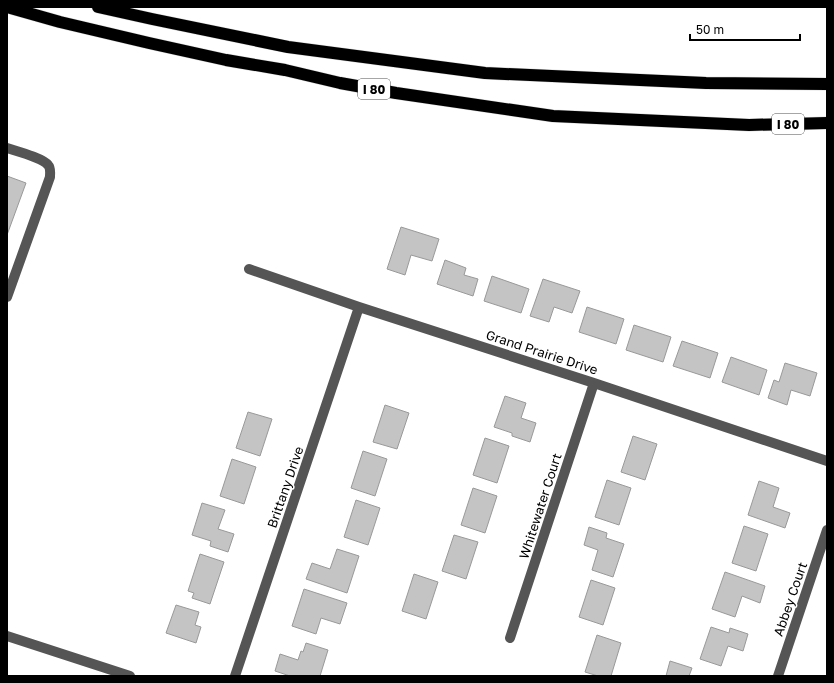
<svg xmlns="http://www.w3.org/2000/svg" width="834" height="683" font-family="'Golos Text',sans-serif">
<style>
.building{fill:#c4c4c4;stroke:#999}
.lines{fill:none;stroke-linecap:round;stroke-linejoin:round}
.highway-casing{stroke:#dbdbdb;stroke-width:13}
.minor{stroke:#555;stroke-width:10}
.highway{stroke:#000;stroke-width:12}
.labels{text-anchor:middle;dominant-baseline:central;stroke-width:3;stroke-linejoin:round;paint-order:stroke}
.shield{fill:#fff;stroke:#4c4c4c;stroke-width:1}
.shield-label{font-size:12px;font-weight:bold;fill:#000}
.street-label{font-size:13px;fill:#000;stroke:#fff}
</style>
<rect width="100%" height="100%" fill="#fff"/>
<path class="building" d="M7 176 26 183 7 235Z
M401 227 439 239 432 261 411 255 405 275 387 269Z
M445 260 466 268 464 275 478 279 473 296 437 284Z
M492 276 529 289 521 313 484 301Z
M543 279 580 291 572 313 554 307 549 322 530 316Z
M587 307 624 319 616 344 579 332Z
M634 325 671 337 663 362 626 350Z
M682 341 718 353 710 378 673 366Z
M731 357 767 370 759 395 722 382Z
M785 363 817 373 810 396 791 390 787 405 768 398 774 380 779 382Z
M505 396 526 403 521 418 536 423 530 442 512 436V433L494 427Z
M385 405 409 413 397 449 373 442Z
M248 412 272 419 260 456 236 448Z
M633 436 657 444 645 480 621 472Z
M485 438 509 446 497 483 473 475Z
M363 451 387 459 375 496 351 488Z
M232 459 256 467 244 504 220 496Z
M607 480 631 488 619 525 595 517Z
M759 481 779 488 773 507 790 513 785 528 748 515Z
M473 488 497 496 485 533 461 525Z
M356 500 380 508 368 545 344 537Z
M202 503 225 510 218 529 234 534 228 552 210 546 211 541 192 535Z
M744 526 768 534 756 571 732 563Z
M589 527 607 533 606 538 624 544 613 577 592 570 598 550 584 545Z
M454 535 478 542 466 579 442 571Z
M337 549 359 556 347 593 306 579 312 563 330 569Z
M200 554 224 562 210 604 192 598 194 593 188 591Z
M725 572 765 586 760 603 742 596 735 617 712 609Z
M414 574 438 582 426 619 402 611Z
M591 580 615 588 603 625 579 617Z
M304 589 347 603 340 624 321 618 316 634 292 626Z
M176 605 199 612 195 625 201 627 196 643 166 633Z
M711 627 729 633 730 628 748 634 743 651 728 646 721 666 700 659Z
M597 635 621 643 611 676H598L585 672Z
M306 643 328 650 320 676H290L275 671 280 654 298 660 301 651 303 652Z
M670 661 692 668 689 676H666Z"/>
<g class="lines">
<g class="highway-casing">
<path id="highway" d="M7 7 60 22 149 43 226 60 285 70 340 83 396 93 553 116 749 125 827 123
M98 7 152 19 288 47 485 73 706 83 827 84"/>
</g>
<path class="minor" d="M7 148C16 151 43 158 48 165 51 168 50 172 50 177L7 297
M249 269 359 307 594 383 827 461
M7 636 130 676
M510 638 594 383
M235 676 359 307
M778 676 827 530"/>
<use href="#highway" class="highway"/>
</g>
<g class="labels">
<g class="shield">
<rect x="358" y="79" width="32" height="20" rx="3"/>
<rect x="772" y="114" width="32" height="20" rx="3"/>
</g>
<g class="shield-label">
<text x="374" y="89">I 80</text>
<text x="788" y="124">I 80</text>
</g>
<g class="street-label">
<text transform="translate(542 352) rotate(18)">Grand Prairie Drive</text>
<text transform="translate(285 487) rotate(-71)">Brittany Drive</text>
<text transform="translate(540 506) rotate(-72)">Whitewater Court</text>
<text transform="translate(790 599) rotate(-71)">Abbey Court</text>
</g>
</g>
<rect width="834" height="683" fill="none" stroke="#000000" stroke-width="16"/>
<path d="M690 34v6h110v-6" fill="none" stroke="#000000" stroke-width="2"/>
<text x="696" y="34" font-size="12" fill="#000000" stroke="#ffffff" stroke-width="3" paint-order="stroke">50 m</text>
</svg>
